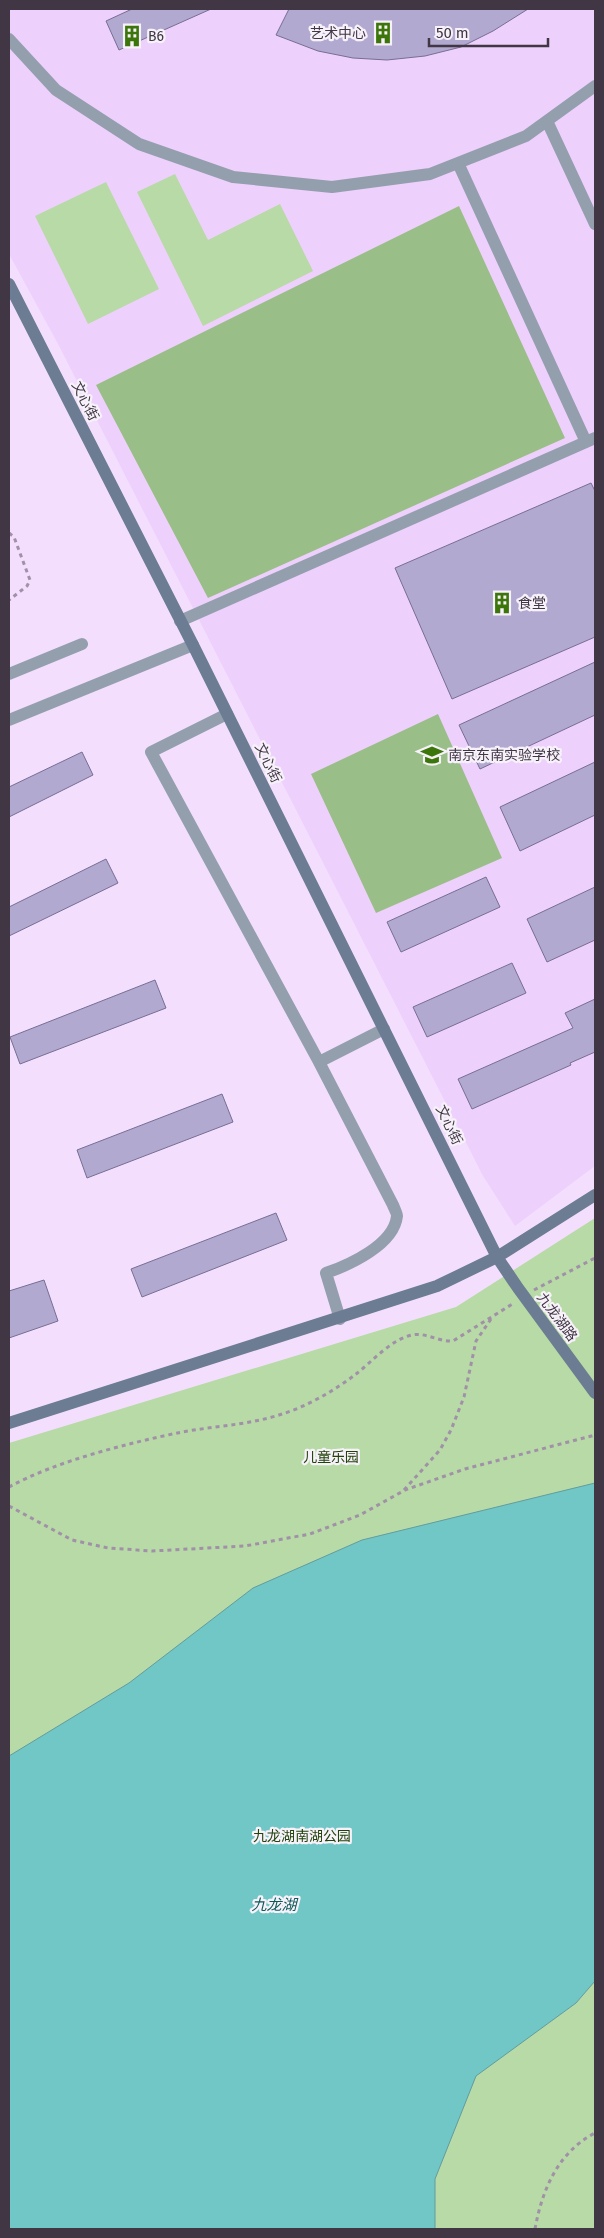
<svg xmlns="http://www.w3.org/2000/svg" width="604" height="2238" font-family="'Fira Sans','Noto Sans SC',sans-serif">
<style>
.built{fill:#eed0fc}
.green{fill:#b7daa6}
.forest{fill:#9abe88}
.water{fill:#70c7c6;stroke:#629c9f}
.building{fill:#b2a9d1;stroke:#776e93}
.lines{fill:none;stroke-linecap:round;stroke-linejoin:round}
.path{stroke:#a191a8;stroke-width:3;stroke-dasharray:4 4;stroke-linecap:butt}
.street{stroke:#949fae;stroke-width:12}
.secondary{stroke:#6c7c92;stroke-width:12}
.labels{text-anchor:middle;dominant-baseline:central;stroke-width:4.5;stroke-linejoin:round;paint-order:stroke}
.poi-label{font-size:14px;fill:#403644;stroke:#f7f2fa;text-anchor:start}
.street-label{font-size:14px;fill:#403644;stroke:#f7f2fa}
.park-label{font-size:14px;fill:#214209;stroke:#f7f2fa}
.water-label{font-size:15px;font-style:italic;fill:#0c5959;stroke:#f7f2fa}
</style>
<rect width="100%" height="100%" fill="#f3dffd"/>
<path class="built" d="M9 9H595V1166L515 1226 483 1176 58 344 9 254Z"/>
<path class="green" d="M175 174 208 240 280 204 313 271 203 326 137 192Z
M106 182 159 289 88 324 35 216Z
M595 1218V2229H9V1443L456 1307Z"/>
<path class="forest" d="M459 206 565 438 208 598 96 385Z
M438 714 502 858 376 913 311 774Z"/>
<path class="water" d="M595 1483V1981L576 2003 476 2076 435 2179V2229H9V1756L129 1683 253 1588 362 1540Z"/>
<path class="building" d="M132 9H211L119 50 106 21Z
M289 9H528L493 31 461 47 425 56 387 60 353 58 318 51 276 35Z
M591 483 595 491V637L452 699 395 568Z
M595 662V715L480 769 459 725Z
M82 752 93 775 9 817V787Z
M595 762V815L520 851 500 807Z
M106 859 118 883 9 936V907Z
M486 877 500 907 401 952 387 922Z
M595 887V940L547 962 527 919Z
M512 963 526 993 427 1037 413 1007Z
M155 980 166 1008 20 1064 10 1037Z
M595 999V1052L570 1063 571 1065 472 1109 458 1079 573 1028 565 1013Z
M222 1094 233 1122 87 1178 77 1150Z
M276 1213 287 1240 142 1297 131 1269Z
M44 1280 58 1321 9 1338V1291Z"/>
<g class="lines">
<path class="path" d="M9 533 14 537 30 580 27 586 9 600
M534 1290 595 1258
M9 1487C56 1461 129 1443 182 1432 215 1426 247 1425 279 1415 306 1407 334 1391 356 1374 373 1361 390 1340 412 1335 426 1332 438 1342 453 1341L514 1303
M404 1490 440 1450 451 1430 464 1397 476 1341 491 1319
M9 1506 72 1540 108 1548 152 1551 245 1546 310 1534 360 1515 405 1490 465 1469 595 1435
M535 2229C542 2190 558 2152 595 2133"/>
<path class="street" d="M9 39 56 90 139 144 233 177 332 187 430 174 526 136 595 86
M547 121 595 224
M458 163 586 442
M180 621 595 438
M9 674 82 644
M227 714 151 752 319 1062
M9 720 193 645
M340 1319 326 1273C349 1265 394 1245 397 1216 397 1213 394 1208 393 1205L319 1062 384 1029"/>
<path class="secondary" d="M9 284 193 645 497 1257 518 1288 595 1393
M9 1423 437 1286 497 1257 595 1195"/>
</g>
<defs>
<g id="building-bare" transform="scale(1.725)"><path d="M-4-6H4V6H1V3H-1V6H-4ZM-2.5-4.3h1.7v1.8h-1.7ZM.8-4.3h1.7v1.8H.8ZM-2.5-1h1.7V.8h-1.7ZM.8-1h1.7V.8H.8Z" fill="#3c760b" stroke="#f7f2fa" stroke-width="2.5" paint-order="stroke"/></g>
<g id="school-bare" transform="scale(1.725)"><path d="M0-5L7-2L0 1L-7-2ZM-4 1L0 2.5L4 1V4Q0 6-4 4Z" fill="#3c760b" stroke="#f7f2fa" stroke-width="2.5" paint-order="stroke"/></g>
</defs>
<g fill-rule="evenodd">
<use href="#building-bare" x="383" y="33"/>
<use href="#building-bare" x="132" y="36"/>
<use href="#building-bare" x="502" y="603"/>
<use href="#school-bare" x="432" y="755"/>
</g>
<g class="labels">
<g class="poi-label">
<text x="366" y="33" text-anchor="end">艺术中心</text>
<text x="148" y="36">B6</text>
<text x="518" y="603">食堂</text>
<text x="448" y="755">南京东南实验学校</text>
</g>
<g class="street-label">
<text transform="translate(85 401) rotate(63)">文心街</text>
<text transform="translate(268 763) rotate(64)">文心街</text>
<text transform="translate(449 1125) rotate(64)">文心街</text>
<text transform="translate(557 1317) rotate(53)">九龙湖路</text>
</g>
<g class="park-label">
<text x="331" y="1457">儿童乐园</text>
<text x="302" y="1836">九龙湖南湖公园</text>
</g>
<g class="water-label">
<text x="274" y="1905">九龙湖</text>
</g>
</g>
<rect width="604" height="2238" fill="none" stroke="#403644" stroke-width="20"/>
<path d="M429 38v8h119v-8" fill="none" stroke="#403644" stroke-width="2.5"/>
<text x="436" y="38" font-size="15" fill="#403644" stroke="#f7f2fa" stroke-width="4" paint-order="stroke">50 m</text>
</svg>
